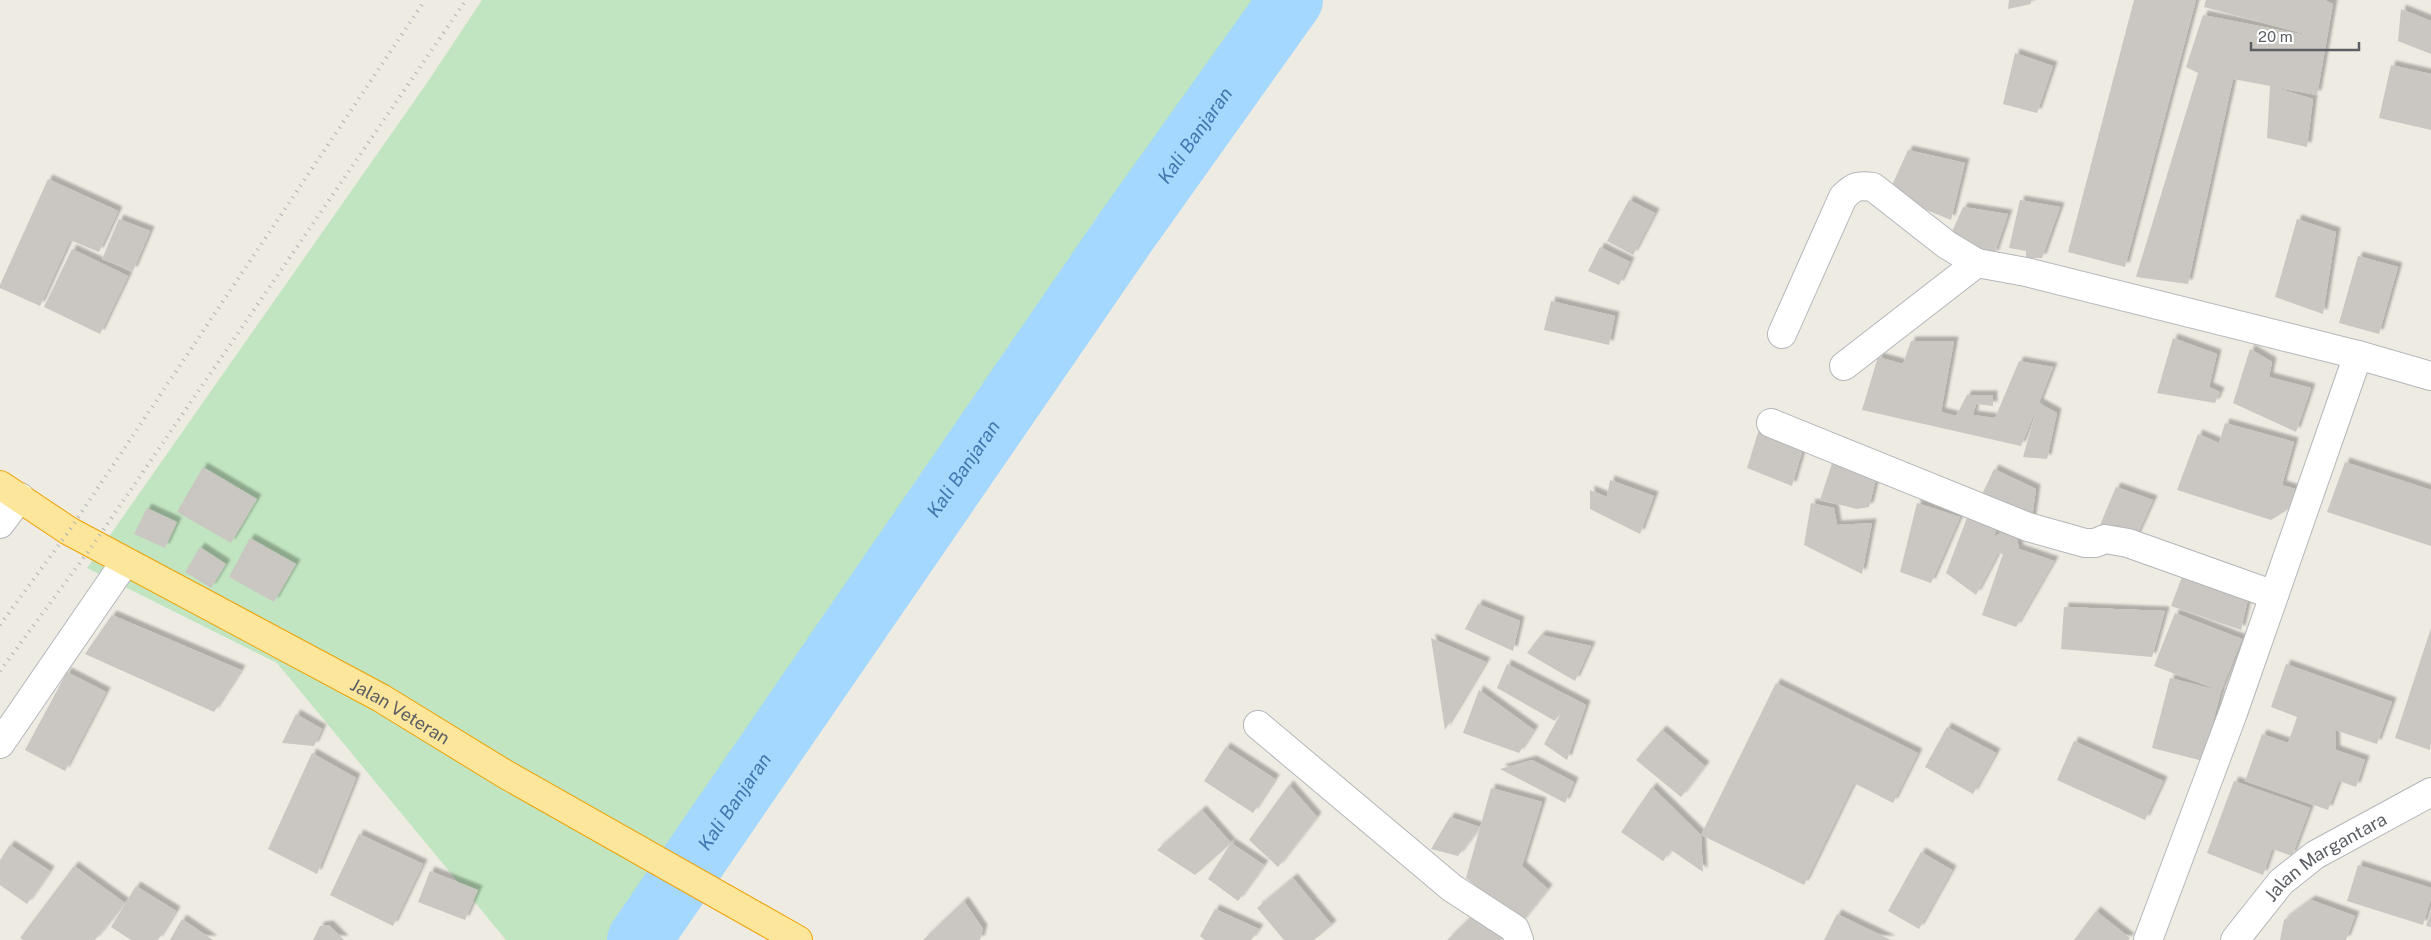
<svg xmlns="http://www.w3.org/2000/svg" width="2431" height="940" font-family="'Public Sans',sans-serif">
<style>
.green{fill:#c1e5c0}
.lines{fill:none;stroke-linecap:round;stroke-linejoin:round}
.river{stroke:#a4d8fe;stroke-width:64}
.building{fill:#cac6c1;filter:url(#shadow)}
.minor-casing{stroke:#b4b6ba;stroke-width:30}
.trunk-casing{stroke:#eea104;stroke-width:30}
.minor{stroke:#fff;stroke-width:28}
.trunk{stroke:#fce69b;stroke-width:28}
.rail{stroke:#b2b3b4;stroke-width:4;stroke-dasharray:1 6;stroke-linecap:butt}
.labels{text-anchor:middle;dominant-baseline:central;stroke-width:4;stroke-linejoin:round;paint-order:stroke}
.street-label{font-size:18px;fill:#5c5f64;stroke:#fff}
.water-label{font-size:19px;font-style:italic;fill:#4178af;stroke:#fff}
</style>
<defs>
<filter id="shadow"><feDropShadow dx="4.5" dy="-4.5" stdDeviation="1" flood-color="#0004"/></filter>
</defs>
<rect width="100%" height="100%" fill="#eeebe3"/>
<path class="green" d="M482 0H1291L1127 230 639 940H506L277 663 87 568 429 80Z"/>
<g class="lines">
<path class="river" id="s1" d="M639 940 1127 230 1291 0"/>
</g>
<path class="building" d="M2009 0H2031V4L2008 9Z
M2134 0H2196L2125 267 2068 252Z
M2206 0H2325L2333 4 2317 95 2273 87 2313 99 2307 147 2267 138 2270 86 2233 79 2188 284 2136 277 2198 73 2186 67 2203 15 2320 38 2204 7Z
M2401 9 2431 21V54L2398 41Z
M2015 53 2053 66 2037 113 2003 104Z
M2391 65 2431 74V130L2379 118Z
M1908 150 1965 163 1951 220 1888 194Z
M48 179 118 211 99 252 70 240 40 306 0 288V285Z
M1629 200 1655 213 1633 255 1607 241Z
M2020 200 2060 207 2042 258H2026V251L2009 248Z
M1963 207 2008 214 1994 255 1950 236Z
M119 219 150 231 133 271 102 259Z
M2297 219 2336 232 2323 314 2275 297Z
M1600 247 1630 262 1619 285 1588 271Z
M72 249 128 276 100 334 44 307Z
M2358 256 2398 267 2379 334 2339 323Z
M1551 301 1615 316 1609 345 1544 330Z
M2173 338 2217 354 2209 387 2220 392 2215 403 2157 393Z
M1911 341H1954L1941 412 1956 416 1967 395H1993V406L1976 404 1973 415 1995 418 2019 361 2053 367 2039 403 2057 413 2047 459 2023 457 2038 404 2021 446 1862 410 1878 357 1903 364Z
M2250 349 2272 362 2269 377 2311 388 2296 432 2233 403Z
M2225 423 2294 442 2282 485 2304 492 2300 502 2271 520 2177 490 2198 434 2219 443Z
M1760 426 1804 445 1792 486 1747 468Z
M1835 454 1878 471 1869 507 1857 509 1820 500Z
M2345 462 2431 490V546L2327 512Z
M203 467 257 499 231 543 177 512Z
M1994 469 2036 489 2031 525 1978 503Z
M1610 480 1654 496 1640 534 1590 509V490L1607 497Z
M2116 487 2153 500 2135 539 2100 525Z
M1811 503 1834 508 1837 525 1872 523 1862 574 1804 545Z
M1917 503 1960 517 1931 583 1900 572Z
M147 508 177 522 165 548 134 534Z
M1970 510 1998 522 1994 537 2004 531 2016 535 2019 549 2054 561 2016 627 1982 615 2003 554 1998 553 1976 595 1946 573Z
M250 538 296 564 274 602 229 577Z
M200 547 226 564 211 588 185 572Z
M2183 574 2250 590 2241 630 2171 606Z
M1478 604 1520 621 1513 651 1465 629Z
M2064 607 2165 611 2152 657 2061 649Z
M2175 613 2242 639 2221 691 2154 666Z
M112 615 241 670 214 712 85 654Z
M2431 628V739L2430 750 2395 738Z
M1541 635 1591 646 1575 681 1527 653Z
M1431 638 1486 662 1445 730Z
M1507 664 1586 705 1567 760 1544 744 1565 706 1555 721 1497 688Z
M2286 664 2392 702 2377 744 2335 730 2336 750 2365 760 2356 787 2339 781 2328 810 2245 781 2262 734 2288 743 2297 717 2271 707Z
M67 672 106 692 65 771 25 750Z
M2170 678 2221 691 2203 761 2152 748Z
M1776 683 1918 753 1893 803 1854 783 1804 885 1701 835Z
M1479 690 1534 730 1519 753 1463 733Z
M296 714 322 729 314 746 282 743Z
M1947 727 1996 753 1973 794 1925 767Z
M1662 730 1705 766 1681 797 1636 760Z
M2074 741 2163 781 2145 820 2057 780Z
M1226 747 1275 779 1253 813 1204 781Z
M312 753 356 778 317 874 268 849Z
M1532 760 1574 782 1565 803 1500 769Z
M2234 781 2310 808 2292 856 2272 849 2263 875 2207 853Z
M1289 785 1317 817 1278 867 1249 840Z
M1652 787 1701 835 1703 872 1671 850 1663 861 1621 832Z
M1491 788 1542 802 1522 866 1548 889 1521 923 1466 878Z
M1202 810 1231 843 1195 875 1157 850Z
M1450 817 1480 827 1458 856 1431 849Z
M359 834 423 864 393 926 330 895Z
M1231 843 1264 865 1238 901 1208 879Z
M10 845 50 871 27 904 0 885V860Z
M1921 852 1952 870 1919 929 1888 911Z
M2358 865 2431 888V898L2423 925 2347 901Z
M74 866 125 903 95 940H23L20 938Z
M430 871 478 890 465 920 418 902Z
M1293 878 1332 925 1314 940H1284L1257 908Z
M136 886 176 911 158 940H131L111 927Z
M2311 900 2355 916 2346 940H2280L2284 920Z
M964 901 983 929 980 940H923Z
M1215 909 1259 929 1251 940H1205L1200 936Z
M2096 911 2130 938 2128 940H2074Z
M2431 911V927L2426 926Z
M1474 914 1508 931 1501 940H1447Z
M1837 914 1891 940H1824Z
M182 919 213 940H170Z
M329 925 344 940H313L320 926Z"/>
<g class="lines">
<g class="minor-casing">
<g id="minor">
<path d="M1782 334 1843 197C1854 186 1858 185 1873 187L1947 245 1977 263"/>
<path d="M1844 366 1977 263 2026 272 2358 355 2431 376"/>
<path d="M1771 423 2028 527 2085 543H2095L2105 539 2128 543 2274 595"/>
<path d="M0 524 20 497"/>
<path d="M1258 725 1452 888 1515 929 1519 940"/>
<path d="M0 744 125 562"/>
<path d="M2148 940 2233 713 2358 355"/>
<path id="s2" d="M2235 940 2281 882 2315 855 2431 792"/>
</g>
</g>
<g class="trunk-casing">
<g id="trunk">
<path id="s3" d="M0 485 69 531 381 698 505 774 798 940"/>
</g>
</g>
<use href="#minor" class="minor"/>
<use href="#trunk" class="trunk"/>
<path class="rail" d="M0 625 69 531 425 0
M0 671 93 545 466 0"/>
</g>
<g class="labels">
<g class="street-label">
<text stroke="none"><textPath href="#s3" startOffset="460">Jalan Veteran</textPath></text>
<text stroke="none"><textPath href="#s2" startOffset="125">Jalan Margantara</textPath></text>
</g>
<g class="water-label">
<text stroke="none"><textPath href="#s1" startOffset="978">Kali Banjaran</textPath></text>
<text stroke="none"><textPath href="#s1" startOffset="572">Kali Banjaran</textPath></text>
<text stroke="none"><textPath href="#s1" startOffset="168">Kali Banjaran</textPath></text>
</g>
</g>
<path d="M2251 42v8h108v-8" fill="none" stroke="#5c5f64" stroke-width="2.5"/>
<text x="2258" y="42" font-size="15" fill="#5c5f64" stroke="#ffffff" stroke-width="4" paint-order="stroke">20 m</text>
</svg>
